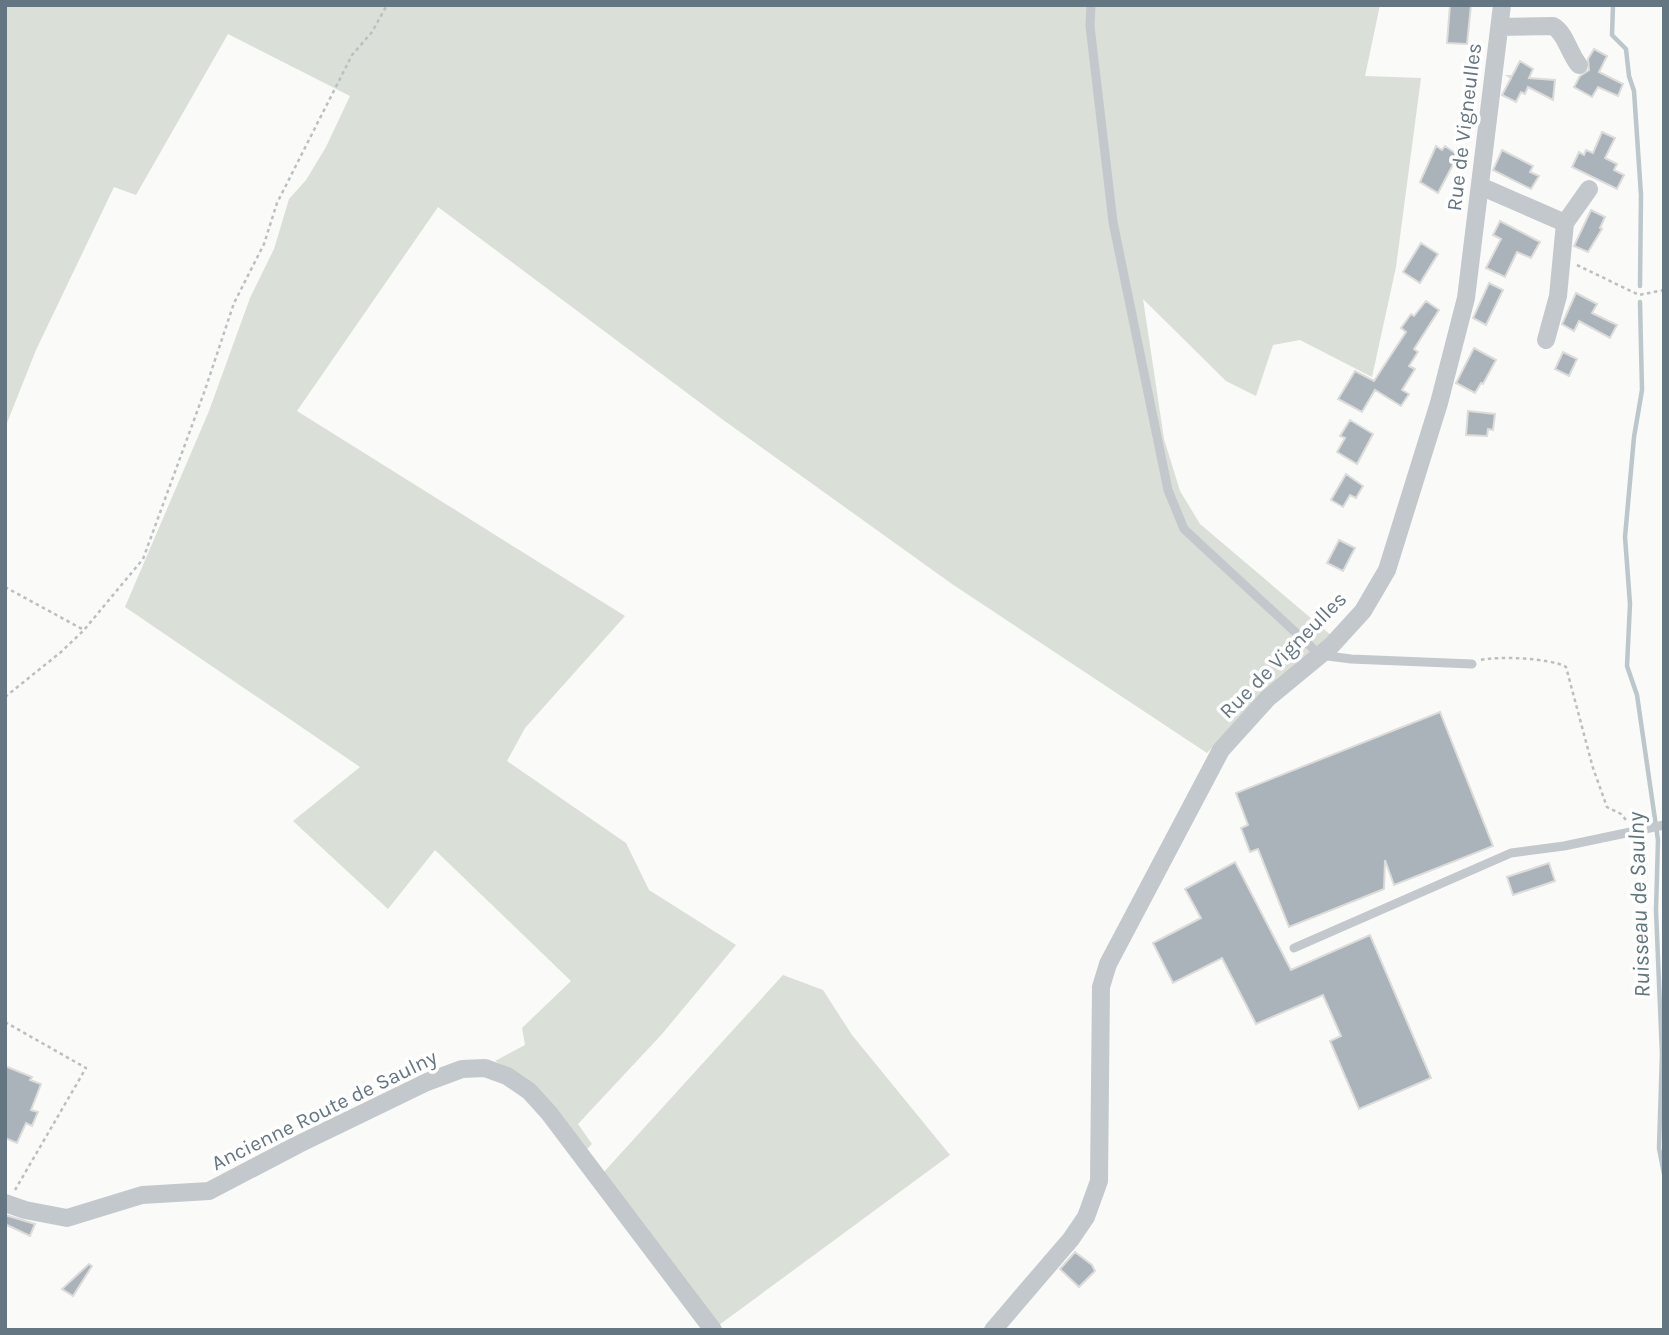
<svg xmlns="http://www.w3.org/2000/svg" width="1669" height="1335" font-family="Karla,sans-serif">
<style>
.green{fill:#dadfd7}
.lines{fill:none;stroke-linecap:round;stroke-linejoin:round}
.stream{stroke:#bbc7cb;stroke-width:4.5}
.building{fill:#aab3b9;stroke:#dcdcda;stroke-width:2}
.path{stroke:#bbbfc2;stroke-width:2.5;stroke-dasharray:3.5 3.5;stroke-linecap:butt}
.lane{stroke:#c3c8cc;stroke-width:9}
.street{stroke:#c3c8cc;stroke-width:18}
.labels{text-anchor:middle;dominant-baseline:central;stroke-width:7;stroke-linejoin:round;paint-order:stroke}
.street-label{font-size:21px;fill:#657683;stroke:#fff}
.water-label{font-size:23px;font-style:italic;fill:#60757c;stroke:#fff}
</style>
<rect width="100%" height="100%" fill="#fafaf8"/>
<path class="green" d="M5 5H1380L1365 76 1421 78 1396 267 1372 377 1300 340 1273 345 1256 396 1226 381 1143 299 1164 439 1180 491 1200 524 1332 636 1261 698 1207 753 952 584 722 419 438 207 297 411 625 616 525 728 507 761 626 843 649 890 736 945 662 1034 578 1124 592 1144 585 1151 513 1072 495 1061 525 1045 522 1028 571 981 435 850 388 909 293 821 360 767 125 607 209 411 250 298 274 249 289 199 306 180 326 147 350 96 228 34 136 195 114 187 36 350 5 428Z
M783 975 823 990 852 1035 950 1155 719 1325 603 1173Z"/>
<g class="lines">
<path class="stream" d="M1613 5 1612 35 1626 49 1629 76 1634 91 1641 195 1640 286
M1640 302 1642 390 1634 437 1625 537 1630 604 1627 666 1637 695 1658 840 1656 910 1662 1054 1659 1148 1664 1174"/>
</g>
<path class="building" d="M1450 5H1471L1467 44 1447 43Z
M1594 49 1607 56 1599 72 1623 84 1618 96 1598 87 1592 97 1574 87 1580 76 1589 70 1588 59Z
M1520 61 1533 69 1529 78 1555 80 1553 100 1528 87 1525 94 1521 92 1516 102 1502 95 1511 78 1508 76H1512Z
M1602 132 1615 138 1605 158 1617 164 1614 170 1624 175 1617 189 1572 167 1579 152 1584 155 1586 150 1593 153Z
M1436 146 1442 150 1445 146 1458 155 1438 193 1420 182Z
M1502 150 1533 166 1530 172 1539 176 1531 189 1493 170Z
M1591 210 1605 217 1600 228 1602 229 1588 252 1574 246Z
M1500 221 1540 242 1531 258 1517 252 1505 277 1486 268 1501 239 1493 235Z
M1421 243 1438 254 1420 283 1403 272Z
M1489 283 1503 290 1486 325 1473 318Z
M1576 293 1597 304 1592 313 1617 325 1610 338 1579 321 1574 331 1562 324Z
M1426 301 1439 310 1414 349 1418 352 1409 366 1415 369 1402 390 1409 394 1401 406 1375 390 1362 412 1338 399 1355 371 1374 381 1406 332 1401 328 1411 314 1414 316Z
M1474 348 1496 360 1483 384 1481 383 1475 393 1456 383Z
M1563 352 1577 359 1569 376 1555 369Z
M1468 411 1495 414 1493 430 1488 429 1487 436 1466 435Z
M1350 420 1373 434 1357 464 1337 452 1345 438 1340 436Z
M1346 474 1363 486 1356 498 1350 495 1343 507 1331 500Z
M1339 540 1355 548 1343 571 1327 563Z
M1440 712 1493 846 1394 885 1385 860 1384 889 1289 927 1258 849 1250 852 1241 828 1248 825 1236 793Z
M1235 862 1291 970 1370 935 1431 1078 1359 1109 1330 1041 1341 1036 1323 995 1256 1024 1222 958 1173 983 1153 943 1201 918 1185 889Z
M1549 863 1555 881 1513 895 1507 877Z
M5 1066 32 1077 30 1080 41 1084 31 1110 38 1112 32 1126 26 1123 17 1143 5 1138Z
M5 1215 35 1224 30 1236 5 1224Z
M1075 1252 1092 1265 1095 1271 1079 1287 1060 1269Z
M89 1264 92 1266 73 1296 62 1289Z"/>
<g class="lines">
<path class="path" d="M1577 265 1639 295 1664 290
M5 587 84 630
M1481 660C1497 656 1552 658 1566 667L1593 768 1607 807 1621 814 1626 820
M5 697 61 652 84 630 143 559 205 390 234 303 264 244 277 203 352 55 372 32 387 5
M5 1022 86 1068 15 1190"/>
<path class="lane" d="M1091 5 1090 26 1113 222 1168 490 1184 529 1320 655 1351 659 1472 664
M1294 948 1511 853 1564 846 1664 825"/>
<path class="street" d="M1500 27 1553 26C1566 33 1569 54 1579 65
M1480 186 1565 223
M1546 340 1558 296 1565 223 1589 189
M5 1203 25 1210 67 1218 142 1195 209 1191 299 1144 427 1082 462 1069 485 1068 507 1076 529 1091 549 1113 713 1330
M993 1330 1071 1239 1086 1217 1099 1181 1101 987 1108 964 1221 750 1268 698 1331 646 1363 611 1387 570 1439 403 1466 298 1502 5"/>
</g>
<g class="labels">
<g class="street-label">
<text transform="translate(1464 127) rotate(-83)">Rue de Vigneulles</text>
<text transform="translate(1283 655) rotate(-45)">Rue de Vigneulles</text>
<text transform="translate(324 1110) rotate(-26)">Ancienne Route de Saulny</text>
</g>
<g class="water-label">
<text transform="translate(1639 905) rotate(-92)">Ruisseau de Saulny</text>
</g>
</g>
<rect width="1669" height="1335" fill="none" stroke="#657683" stroke-width="14"/>
</svg>
